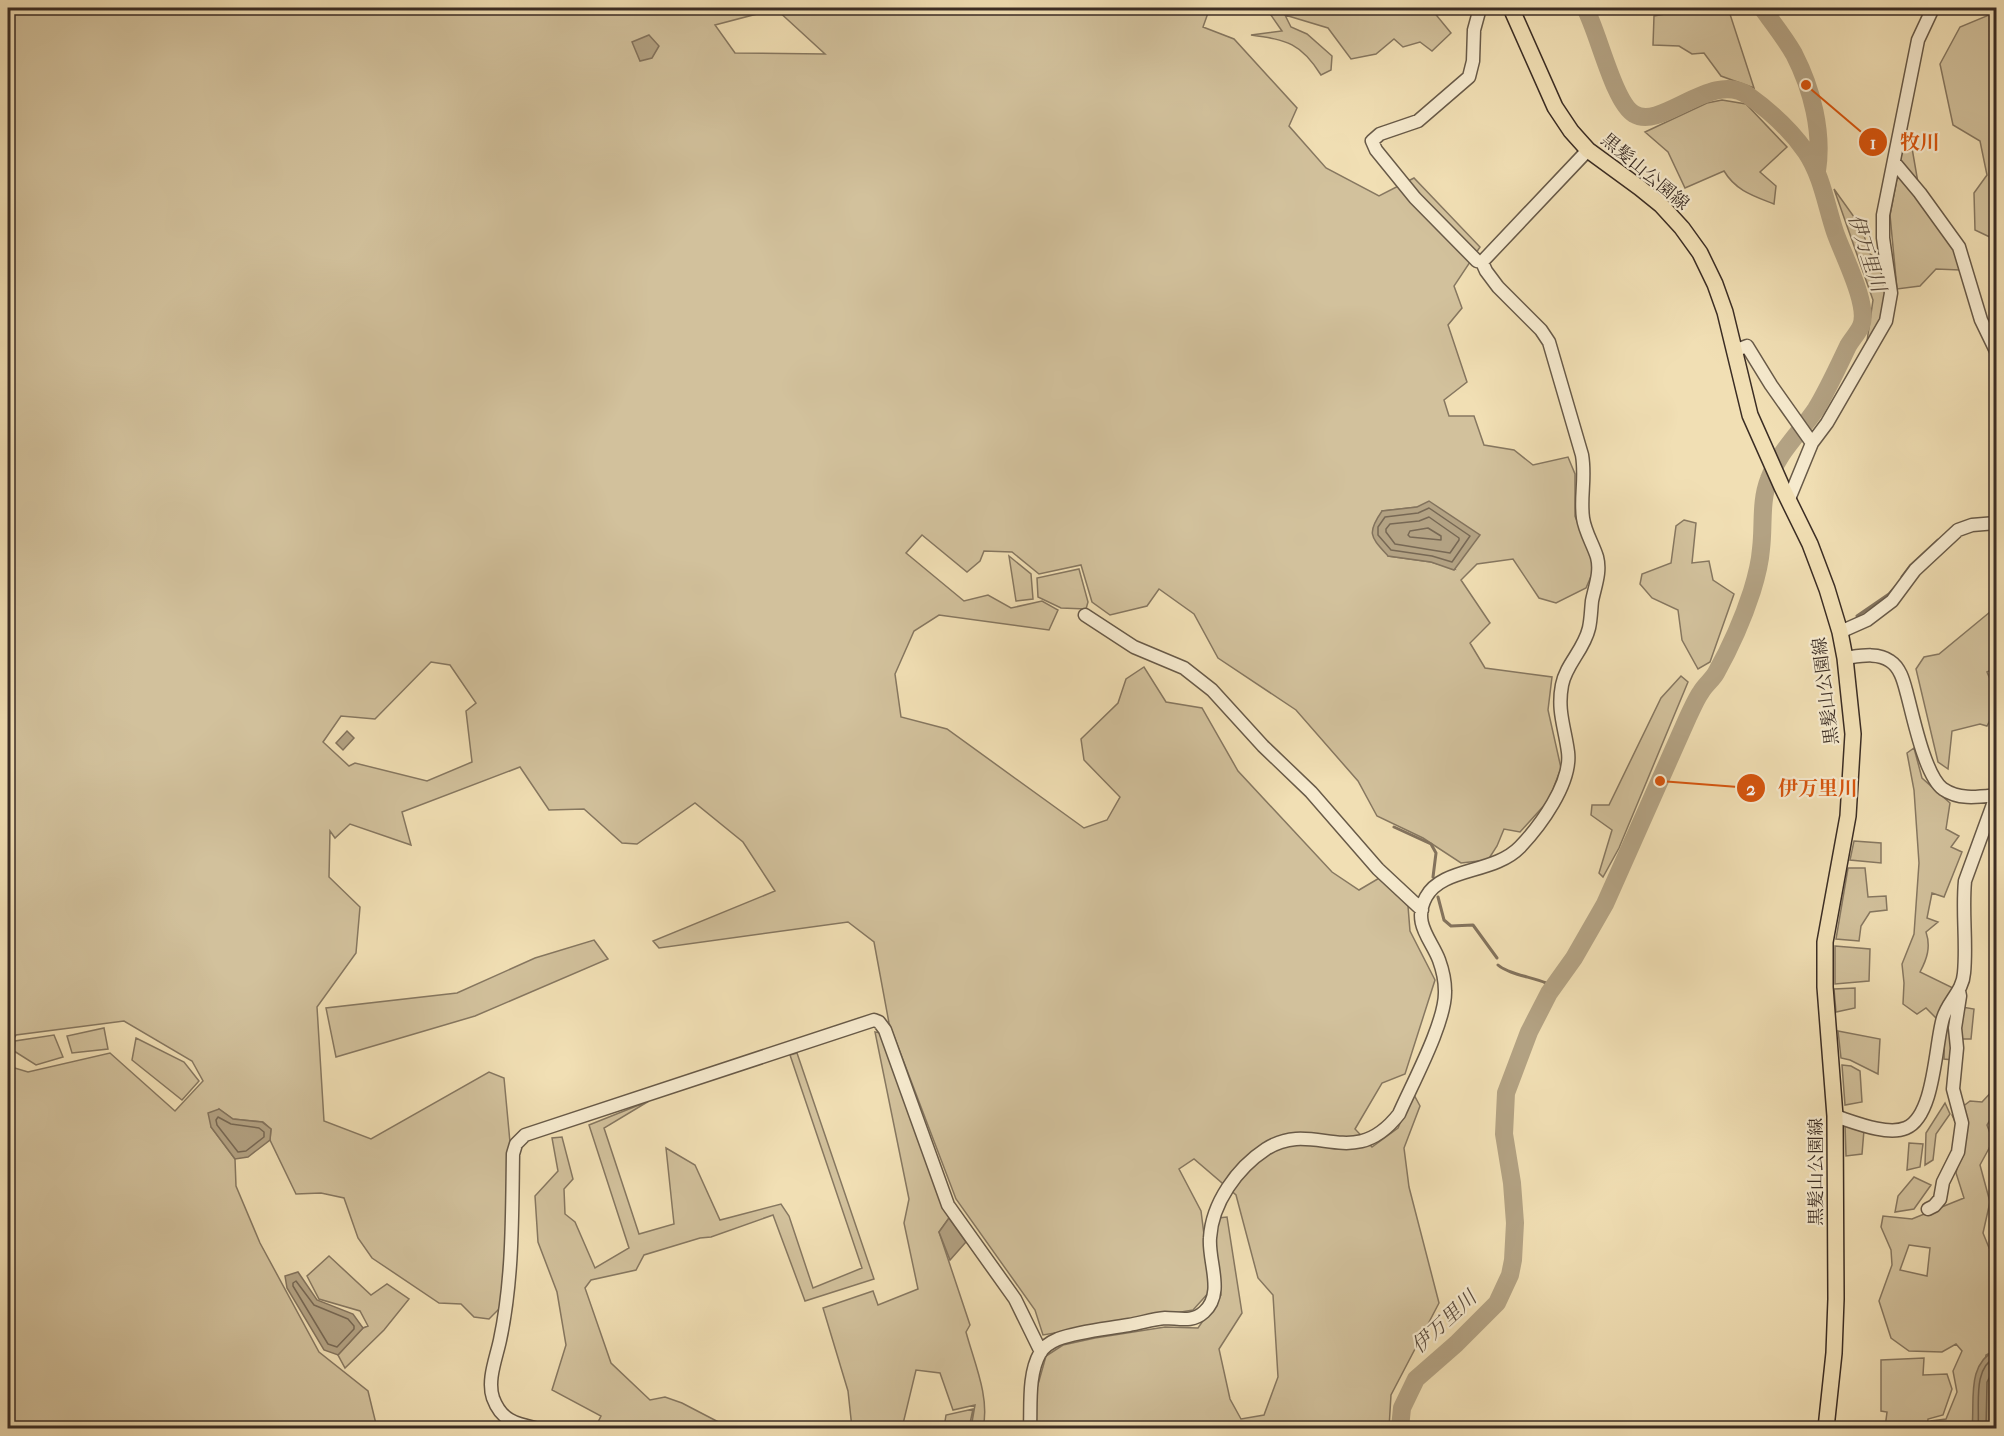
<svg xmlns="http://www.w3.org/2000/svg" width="2004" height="1436" font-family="'IM FELL French Canon','Noto Serif JP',serif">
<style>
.green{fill:#d2c19c;stroke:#867760;stroke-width:1.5;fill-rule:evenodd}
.water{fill:#b3a283;stroke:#83735d;stroke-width:1.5}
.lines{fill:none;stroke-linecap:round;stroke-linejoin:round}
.shore{stroke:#776854;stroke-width:1.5}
.stream{stroke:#83735d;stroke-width:3}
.river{stroke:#b3a283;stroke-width:18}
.minor-casing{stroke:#685a48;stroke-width:15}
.major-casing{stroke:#3b2d24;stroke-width:18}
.minor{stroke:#f6eace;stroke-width:12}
.major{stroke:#f1dfb4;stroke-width:15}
.labels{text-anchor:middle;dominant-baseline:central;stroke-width:4.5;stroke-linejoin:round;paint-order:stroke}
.street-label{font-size:18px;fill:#3b2d24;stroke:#f6eace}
.water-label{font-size:20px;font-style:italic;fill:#594a3c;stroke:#f6eace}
.leader{fill:none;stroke:#d7550e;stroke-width:2}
.callout-dot{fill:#d7550e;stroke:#f6eace;stroke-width:2}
.mark-label{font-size:18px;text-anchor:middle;font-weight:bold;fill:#fff}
.callout-label{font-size:20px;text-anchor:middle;font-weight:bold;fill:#d7550e;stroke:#f6eace;stroke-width:4.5;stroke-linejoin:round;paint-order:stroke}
</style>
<rect width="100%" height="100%" fill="#f1dfb4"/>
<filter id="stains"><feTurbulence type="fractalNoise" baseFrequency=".00333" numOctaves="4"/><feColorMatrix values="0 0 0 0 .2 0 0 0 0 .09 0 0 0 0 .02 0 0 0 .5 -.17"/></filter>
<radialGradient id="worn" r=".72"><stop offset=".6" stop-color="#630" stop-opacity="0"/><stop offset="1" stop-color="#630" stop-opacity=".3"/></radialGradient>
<path class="green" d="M8 8H1203L1208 13 1203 27 1234 39 1297 108 1289 126 1326 168 1379 196 1414 178 1480 247 1454 286 1462 308 1448 325 1467 382 1444 400 1449 416H1474L1484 445 1514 450 1533 465 1568 457 1575 474V516L1595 567 1586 588 1556 603 1539 598 1513 559 1477 564 1461 580 1490 623 1470 643 1485 668 1552 677 1548 710 1561 768 1549 800 1520 832 1504 829 1497 846 1488 860 1461 863 1423 838 1377 816 1358 781 1296 710 1218 658 1194 614 1159 589 1147 606 1110 615 1092 602 1081 565 1039 574 1012 552 984 551 980 561 967 572 922 535 906 553 964 601 988 595 1011 608 1042 601 1058 610 1049 630 939 615 914 631 895 674 901 717 947 729 1084 828 1107 820 1120 797 1084 760 1081 739 1118 703 1126 679 1144 667 1166 702 1202 708 1238 771 1332 872 1359 890 1381 877 1408 906 1410 931 1435 980 1405 1074 1382 1083 1355 1129 1372 1147 1398 1128 1413 1093 1420 1106 1404 1148 1409 1187 1439 1303 1391 1395 1389 1428H1035L1037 1388 1046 1356 1063 1345 1095 1338 1165 1327 1198 1328 1221 1295 1214 1242 1218 1218 1227 1217 1242 1313 1219 1349 1230 1399 1241 1419 1264 1415 1278 1377 1273 1295 1258 1278 1236 1195 1194 1159 1179 1169 1201 1211 1211 1290 1193 1310 1043 1335 1035 1310 956 1199 889 1023 874 942 848 922 659 948 653 941 775 891 743 842 695 803 637 844 622 843 584 809 549 810 520 767 402 812 411 845 350 824 335 838 330 831 329 877 360 907 356 953 317 1007 324 1121 371 1139 489 1072 504 1078 511 1153 501 1307 489 1319 474 1317 461 1304 439 1303 372 1258 358 1238 344 1198 321 1193 296 1194 270 1140 271 1129 263 1122 233 1119 219 1109 211 1127 235 1159 236 1186 260 1243 319 1352 368 1391 377 1428H8V1066L28 1072 110 1053 175 1111 203 1081 192 1061 124 1021 16 1035 8 1048ZM776 9 825 54 735 53 715 25ZM1417 507 1455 569 1431 562 1388 556 1382 511ZM431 662 450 665 476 703 466 711 472 762 427 781 355 763 349 766 323 742 341 716 375 719Z
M1266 8H1427L1433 11 1451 33 1432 51 1420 42 1403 47 1394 39 1376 54 1351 59 1328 28 1285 15 1291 27 1307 34 1332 56 1331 70 1321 75C1301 43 1287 40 1251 35L1282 31Z
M1697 8H1728L1754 88 1721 76 1704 53 1692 54 1679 46 1653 45 1654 16Z
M1996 12V240L1975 230 1974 193 1987 175 1980 141 1953 125 1940 64 1960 27Z
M1722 100 1746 104 1787 147 1760 172 1776 186 1774 204C1754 196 1736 191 1724 171L1685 188 1668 152 1645 132 1707 103Z
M1903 147 1912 148 1921 200 1954 248 1960 270 1936 269 1920 286 1897 289 1890 215Z
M1834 189 1862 228 1869 253 1881 262 1886 300 1881 323 1866 348 1873 300Z
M1684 520 1696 523 1692 563 1709 561 1713 580 1734 594 1710 662 1698 669 1682 640 1678 610 1652 598 1640 584 1642 574 1671 563 1676 526Z
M1009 556 1031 574 1033 599 1016 601Z
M1079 569 1088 602 1086 609 1061 608 1038 597 1037 578Z
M1996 607V668L1987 672C1998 698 2001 701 1987 726L1980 724 1952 731 1948 769 1938 762 1916 669 1924 657 1939 654Z
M1681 676 1688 682 1619 848 1603 877 1599 873 1612 830 1591 815 1592 805H1609L1661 698Z
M1914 748 1922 778 1950 803 1946 829 1959 836 1951 847 1962 852 1944 897 1932 893 1927 918 1938 922 1926 932C1931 947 1927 959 1920 972L1955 989 1944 1002 1937 1019 1926 1008 1917 1014 1903 1004 1904 983 1902 964 1914 934 1919 863 1914 790 1907 753Z
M1854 841 1881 843V863L1850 860Z
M1848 868H1865L1868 897 1886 896 1887 910 1870 912 1861 926 1859 941 1836 939Z
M594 940 608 959 475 1016 336 1057 326 1008 457 993 535 958Z
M1835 946 1870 949 1869 981 1835 984Z
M1855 988V1008L1836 1012 1834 989Z
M1962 1007 1974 1009 1971 1039H1960Z
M1949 1009 1955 1010 1953 1060 1944 1059 1945 1019Z
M104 1028 108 1049 72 1053 67 1036Z
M1838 1031 1880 1039 1878 1074 1850 1060 1841 1058Z
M875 1032 881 1033 949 1218 939 1232 970 1325 966 1332C974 1362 990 1397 983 1428H971L975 1405 953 1410 940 1373 916 1370 902 1428H852L848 1391 823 1308 873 1291 878 1305 918 1289 904 1223 909 1199Z
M54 1035 63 1057 36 1065 14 1051 15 1041Z
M136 1038 184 1062 199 1081 182 1100 132 1060Z
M797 1053 874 1279 805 1301 773 1215 711 1237 700 1238 644 1255 636 1270 591 1280 585 1288 611 1363 650 1400 665 1397 682 1403 730 1428H595L601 1416 552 1390 566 1345 557 1292 538 1242 535 1196 558 1171 552 1138 562 1137 573 1179 564 1189 565 1214 575 1222 595 1268 629 1248 589 1125 649 1101 604 1128 639 1234 674 1224 666 1148 695 1165 720 1220 781 1204 789 1216 813 1288 862 1268 790 1055Z
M1842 1065 1851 1066 1860 1071 1862 1102 1845 1105Z
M1995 1088 1996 1110 1987 1125 1993 1141 1980 1165 1990 1202 1983 1233 1996 1265V1350L1986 1355 1972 1428H1930L1931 1421 1946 1419 1957 1392 1953 1371 1962 1351 1956 1344 1942 1352 1909 1351 1891 1338 1879 1301 1892 1265 1891 1250 1881 1227 1883 1216 1912 1219 1964 1198 1956 1173 1963 1139 1952 1115 1970 1101 1982 1102ZM1909 1245 1930 1248 1927 1276 1900 1270Z
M1945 1103 1950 1114 1936 1134 1933 1160 1925 1165 1926 1133Z
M1845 1124 1864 1130 1862 1154 1846 1156Z
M1909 1143 1923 1144 1920 1167 1907 1170Z
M1914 1177 1931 1185 1914 1209 1895 1212 1898 1196Z
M329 1256 371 1295 387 1284 409 1299 384 1330 345 1368 338 1355 363 1328 368 1326 360 1311 319 1299 307 1276Z
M1924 1358 1923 1375 1947 1374 1952 1389 1943 1415 1928 1419 1927 1428H1885L1887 1412 1881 1411V1360Z
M973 1409 969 1428H944L946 1415Z"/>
<path class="water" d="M649 35 659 46 652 58 640 61 632 42Z
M1429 501 1480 535 1454 570 1431 562 1388 556C1371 537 1366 534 1382 511L1417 507Z
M347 731 354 738 343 750 336 743Z
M219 1109 233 1119 262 1122 271 1129 270 1140 248 1157 235 1159 211 1127 208 1113Z
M949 1218 966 1242 950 1260 939 1232Z
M298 1272 317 1300 353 1314 363 1328 338 1355 324 1350 287 1288 285 1276Z
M1996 1350V1428H1972C1975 1401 1966 1364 1996 1350Z"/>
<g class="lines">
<path class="shore" d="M1429 508 1470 536 1452 562 1432 556 1391 550 1378 535V527L1385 517 1418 513Z
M1429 517 1459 538V540L1450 553 1395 544 1386 532V529L1390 524 1419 521Z
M1428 528 1441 536V540L1410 537 1408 535 1410 531Z
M218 1117 231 1124 259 1128 264 1132V1137L246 1151 238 1152 217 1125 216 1120Z
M296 1281 314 1305 348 1319 354 1326V1329L337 1347 328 1344 293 1286V1283Z
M1978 1428C1980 1406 1972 1368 1996 1357
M1986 1428 1987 1382 1996 1365"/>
<path class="stream" d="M1902 577 1911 565 1938 540
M1857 616 1889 594 1897 585
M1394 827 1431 844 1436 853 1433 877
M1438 897 1444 920 1451 926 1473 925 1497 958
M1498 965C1508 974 1532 977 1546 983L1549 993"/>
<path class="river" d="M1762 8C1773 23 1785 38 1794 54 1812 89 1823 132 1817 171
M1400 1428 1402 1408 1416 1379 1456 1344 1497 1303 1510 1275 1513 1260 1515 1223 1512 1183 1504 1134 1506 1093 1529 1032 1549 993 1574 958 1605 904 1688 717C1692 709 1696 699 1701 692 1705 685 1712 680 1716 673 1730 648 1743 619 1752 591 1756 578 1760 563 1761 549 1764 526 1760 502 1769 479 1779 451 1800 433 1816 409 1828 389 1838 367 1848 346 1852 339 1858 333 1861 326 1870 306 1842 253 1835 232 1826 205 1822 176 1806 152 1791 130 1771 112 1749 96 1712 69 1662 131 1634 114 1614 103 1598 31 1585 8"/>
<g class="minor-casing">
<path id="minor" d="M1894 162 1920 193 1959 247 1981 320 1996 351
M1482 262 1588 150
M1734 351 1747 346 1771 385 1812 443
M1789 499 1812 443 1827 423 1886 321 1891 293 1883 238V215L1918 40 1933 8
M1085 615 1134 647 1184 668 1212 690 1263 746 1311 792 1378 869 1422 910
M1840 632 1867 620 1892 601 1915 570 1958 530 1972 525 1996 523
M1845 658C1860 656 1878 652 1890 661 1901 668 1904 683 1907 694 1913 716 1925 776 1943 789 1959 800 1978 797 1996 795
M1835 1116C1854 1122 1887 1136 1906 1128 1935 1116 1935 1044 1943 1018 1948 1001 1963 991 1964 973 1967 943 1962 912 1965 881L1996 796
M1928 1209 1934 1206 1940 1199 1943 1182 1958 1152 1962 1123 1953 1089 1957 1048 1955 1028 1960 996 1959 991
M535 1428C515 1424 501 1420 493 1398 487 1380 496 1359 500 1340 513 1279 512 1216 513 1154L516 1144 525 1135 874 1020 879 1022 885 1030 948 1205 1015 1299 1041 1352
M1030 1428C1031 1405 1028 1374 1040 1353 1044 1346 1051 1342 1058 1339 1080 1331 1106 1329 1129 1325 1141 1323 1153 1319 1165 1318 1179 1318 1192 1323 1204 1312 1225 1293 1208 1262 1210 1238 1212 1203 1237 1168 1266 1149 1314 1118 1353 1173 1399 1114 1412 1084 1446 1022 1445 991 1445 980 1443 971 1439 960 1431 939 1412 923 1426 897 1442 867 1494 874 1520 847 1540 826 1572 783 1568 752 1565 728 1557 711 1562 685 1566 664 1584 650 1589 628 1591 619 1591 610 1592 601 1595 586 1601 572 1597 557 1593 544 1585 532 1583 518 1580 497 1586 478 1582 455L1549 342 1541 330 1498 287 1486 271 1482 262 1477 261 1415 198 1376 150 1372 141 1380 134 1418 121 1469 77 1473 61 1474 30 1480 8"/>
</g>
<g class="major-casing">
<path id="major" d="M1511 8 1555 107 1571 131 1588 150 1640 188 1661 205 1682 228 1700 253 1715 284 1725 312 1750 415 1782 487 1810 544 1827 589 1840 632 1845 658 1853 734 1848 816 1825 942V987L1835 1116 1836 1299 1834 1353 1826 1428"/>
</g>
<use href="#minor" class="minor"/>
<use href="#major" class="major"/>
</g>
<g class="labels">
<g class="street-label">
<text transform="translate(1645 172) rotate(40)">黒髪山公園線</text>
<text transform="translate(1826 691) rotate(-97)">黒髪山公園線</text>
<text transform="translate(1816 1172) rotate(-90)">黒髪山公園線</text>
</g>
<g class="water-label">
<text transform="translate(1867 253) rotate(72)">伊万里川</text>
<text transform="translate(1444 1322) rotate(-43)">伊万里川</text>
</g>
</g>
<path class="leader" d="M1806 85L1873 142M1660 781L1751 788"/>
<g class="callout-dot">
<circle cx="1806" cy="85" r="6"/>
<circle cx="1660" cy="781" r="6"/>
<circle cx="1873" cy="142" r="15"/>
<circle cx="1751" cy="788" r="15"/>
</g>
<g class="mark-label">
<text x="1873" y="149">1</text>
<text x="1751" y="795">2</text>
</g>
<g class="callout-label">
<text x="1920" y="149">牧川</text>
<text x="1818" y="795">伊万里川</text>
</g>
<rect width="2004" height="1436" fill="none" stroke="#f1dfb4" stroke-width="30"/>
<rect x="9" y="9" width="1986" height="1418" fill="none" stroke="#3b2d24" stroke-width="3"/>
<rect x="15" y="15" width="1974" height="1406" fill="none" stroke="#3b2d24" stroke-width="1.5"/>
<rect width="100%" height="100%" filter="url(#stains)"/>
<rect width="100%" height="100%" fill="url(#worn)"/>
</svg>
